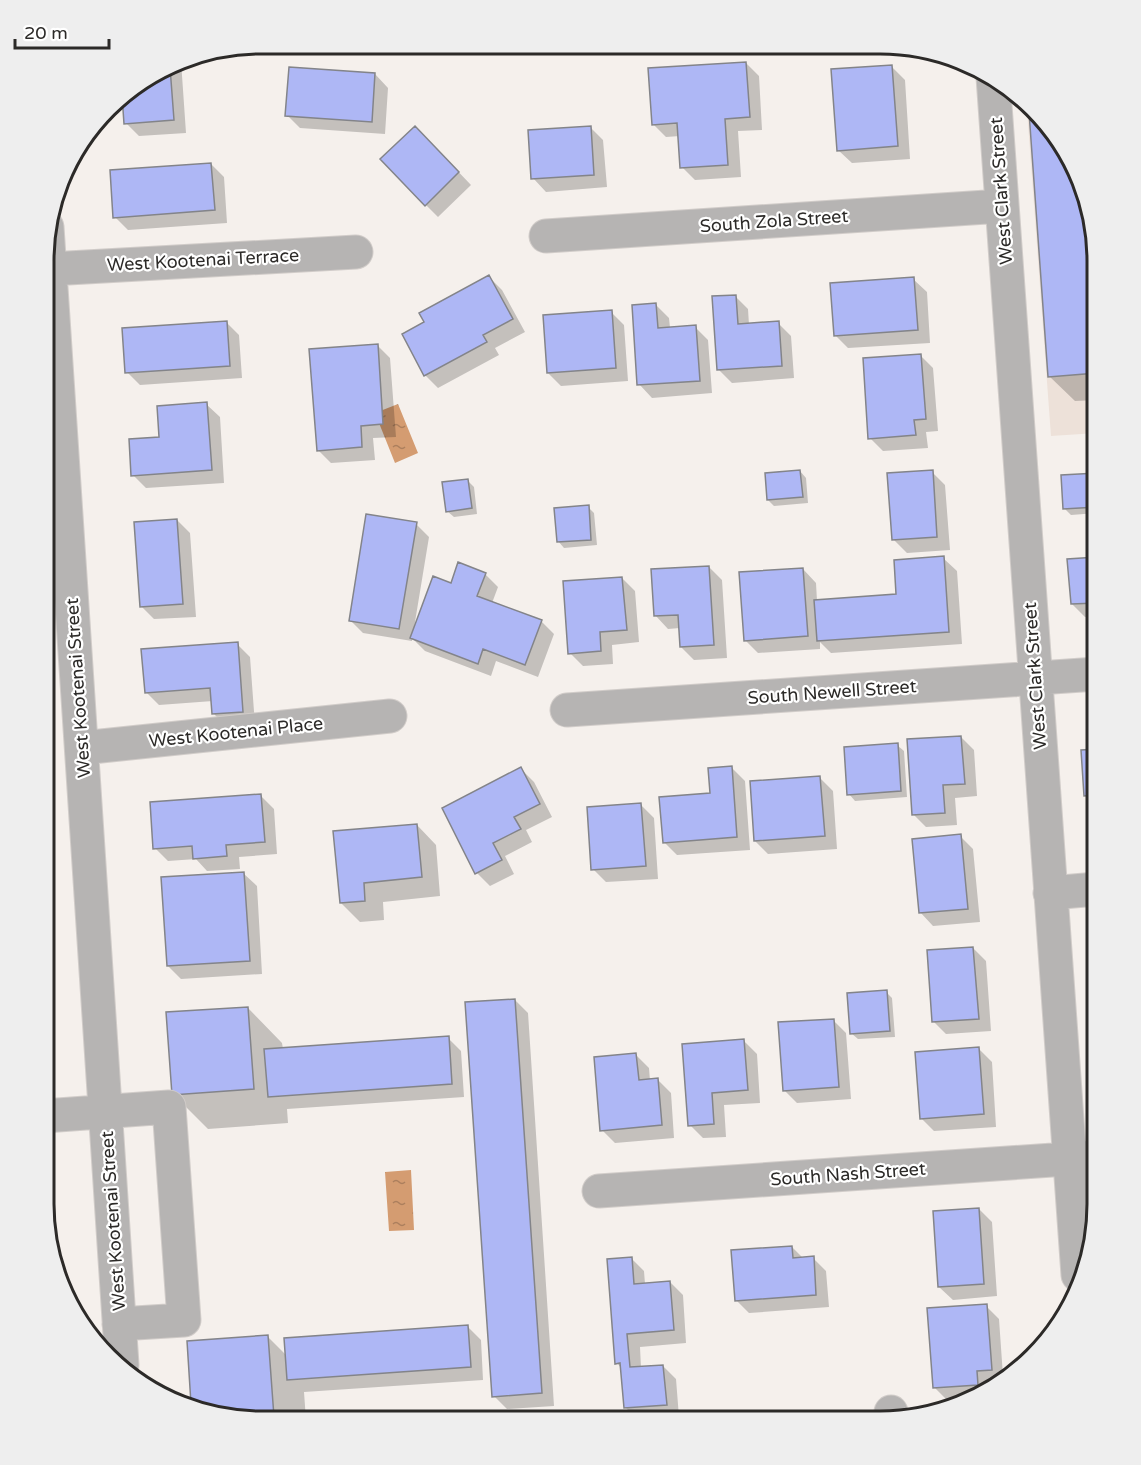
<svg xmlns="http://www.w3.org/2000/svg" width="1141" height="1465" font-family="'Varela Round',sans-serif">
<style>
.built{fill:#ede1d9}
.water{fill:url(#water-ripples)}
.shadow{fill:#0003}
.building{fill:#aeb7f5;stroke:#838489;stroke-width:1.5}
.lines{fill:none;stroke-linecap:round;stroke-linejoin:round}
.minor-casing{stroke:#d1ccc9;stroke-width:35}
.minor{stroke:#b6b4b3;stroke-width:33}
.labels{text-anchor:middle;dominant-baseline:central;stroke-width:4.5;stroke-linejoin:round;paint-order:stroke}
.street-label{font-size:18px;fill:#2c2a28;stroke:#fff}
.rim{fill:none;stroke:#2c2a28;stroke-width:3}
</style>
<defs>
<pattern id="water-ripples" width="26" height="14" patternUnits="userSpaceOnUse" patternTransform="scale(1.5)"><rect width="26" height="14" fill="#d49c71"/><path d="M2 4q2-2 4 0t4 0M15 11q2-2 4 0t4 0" fill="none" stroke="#ac7f5d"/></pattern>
</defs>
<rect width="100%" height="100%" fill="#f5f0ec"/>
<path class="built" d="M1027 110 1075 164 1097 260V433L1051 436Z"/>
<path class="water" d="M398 404 418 453 395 463 375 413Z
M411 1170 414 1230 389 1231 385 1172Z"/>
<path class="shadow" d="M181 61 186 133 139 136 126 123 124 94Z
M746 63 759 76 762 130 738 131 741 177 695 180 682 167 680 136 666 137 653 124Z
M892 67 905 80 910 159 852 163 838 150Z
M375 74 388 88 385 134 300 128 287 115Z
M1031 114 1075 164 1097 260V400L1075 401 1049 376Z
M590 127 603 140 607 187 546 192 533 178Z
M428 140 471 185 438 217 426 205Z
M211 164 224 177 227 223 128 230 115 217Z
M489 277 502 290 525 332 495 348 499 355 438 388 425 375 426 322Z
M913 279 927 292 930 343 848 348 835 335Z
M735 296 748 309 749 325 778 323 791 336 794 378 732 383 719 370Z
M656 305 669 318 670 328 695 327 708 340 712 393 652 398 639 384Z
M611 312 624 325 628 381 561 386 548 373Z
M226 322 239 335 242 378 140 385 127 372Z
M377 345 390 358 396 437 373 438 375 460 331 463 318 450Z
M920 355 933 368 938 431 926 432 928 448 883 451 870 438Z
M206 404 220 417 224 483 146 488 133 475 161 439Z
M800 471 806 478 808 503 774 506 768 500Z
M932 472 945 485 950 550 907 553 894 540Z
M1097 474V513L1071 515 1064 508 1062 477Z
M468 481 474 487 477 514 454 517 447 511Z
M588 507 594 513 597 545 564 548 558 541Z
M177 520 190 533 196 617 154 619 141 606Z
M416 524 429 537 414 628 485 574 498 587 492 603 541 621 554 634 538 677 496 661 491 676 425 651 412 638V641L363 633 350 620Z
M943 558 957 571 962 644 831 653 820 642V649L758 653 745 640 803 569 816 583 817 601 898 595Z
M1097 558V616L1085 617 1072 604 1069 560Z
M709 567 722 580 727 658 694 660 681 647 680 628 668 629 655 615Z
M622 578 635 591 639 642 612 645 613 664 583 666 570 653Z
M237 644 250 657 255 725 227 727 214 714 213 701 159 705 146 692Z
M961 737 974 750 977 796 955 798 957 825 926 827 913 814Z
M897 745 904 751 907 797 855 801 849 794Z
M1097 750V807L1085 795 1082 751Z
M732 768 745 781 750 850 677 855 664 842 712 795Z
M521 769 534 782 552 817 526 830 532 842 505 856 514 874 490 886 477 873 444 809Z
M820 778 833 791 837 849 768 854 755 841Z
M261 796 274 809 277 854 239 857 240 869 207 871 196 859 168 861 155 848Z
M641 805 654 818 658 879 606 882 593 869Z
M417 825 436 845 440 896 383 902 384 920 360 922 341 903Z
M960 836 973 849 980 922 933 926 920 912Z
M243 873 257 886 262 974 181 979 168 966Z
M973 948 986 961 991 1031 946 1034 933 1021Z
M886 992 892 998 895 1037 858 1039 851 1033Z
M515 1000 528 1013 554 1406 507 1409 494 1396Z
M248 1008 282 1043 283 1049 448 1038 461 1051 464 1097 287 1109 288 1123 208 1129 173 1094Z
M833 1020 846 1033 851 1099 797 1103 784 1090Z
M744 1041 757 1054 760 1103 724 1105 726 1137 703 1138 690 1125Z
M979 1049 992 1062 996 1127 934 1131 921 1118Z
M636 1055 649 1068 650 1081 658 1080 671 1093 674 1138 615 1143 602 1130Z
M979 1209 992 1222 997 1296 953 1300 939 1287Z
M792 1247 803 1258H813L826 1271 829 1307 749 1313 736 1300Z
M631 1258 644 1271 645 1284 670 1282 683 1295 686 1343 640 1347 641 1368 663 1366 676 1379 679 1417 638 1420 625 1407 622 1369 617 1363Z
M986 1306 999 1319 1003 1376 995 1383H990V1387L978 1398 947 1400 934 1387Z
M468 1327 481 1340 483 1380 304 1392 306 1420H233L193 1405 188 1342 268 1337 287 1356Z"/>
<path class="building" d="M746 62 750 117 725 119 728 165 680 168 677 123 652 125 648 68Z
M892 65 898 146 837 151 831 69Z
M170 67 174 120 124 124 122 95Z
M289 67 375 73 372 122 285 116Z
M1029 112 1075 164 1097 260V373L1048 377Z
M415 126 459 172 425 206 380 159Z
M591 126 594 175 531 179 528 130Z
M211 163 215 210 113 218 110 170Z
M489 275 513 319 483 335 487 342 424 376 402 334 424 322 419 313Z
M914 277 918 330 834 336 830 283Z
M736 295 738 324 779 321 782 366 717 370 712 296Z
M656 303 658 328 696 325 700 381 637 385 632 305Z
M612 310 616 368 547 373 543 315Z
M227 321 230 366 125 373 122 328Z
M378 344 383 424 361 426 362 447 317 451 309 349Z
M921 354 926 419 914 420 916 435 868 439 863 358Z
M207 402 212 470 131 476 129 439 159 437 157 406Z
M800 470 803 497 767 500 765 473Z
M933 470 937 537 892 540 887 473Z
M1097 473V507L1063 509 1061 475Z
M468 479 472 508 446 512 442 482Z
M589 505 591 540 557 542 554 508Z
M366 514 417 522 399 629 349 621Z
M177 519 183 604 140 607 134 522Z
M944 556 949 632 817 641 814 600 896 594 894 560Z
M1097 557V603L1071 604 1067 559Z
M458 562 486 573 477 596 542 620 525 665 483 649 478 664 410 638 433 576 451 583Z
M709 566 714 645 680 647 678 615 654 616 651 569Z
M803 568 808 636 744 641 739 572Z
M622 577 627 630 600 632 601 651 568 654 563 581Z
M238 642 243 712 212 714 210 688 145 693 141 649Z
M961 736 965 784 943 785 945 813 912 815 907 739Z
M898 743 901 791 847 795 844 747Z
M1097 749V795L1084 796 1081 750Z
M732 766 737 837 663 843 659 797 710 793 708 768Z
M521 767 540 804 514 817 521 829 493 843 502 860 475 874 442 808Z
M820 776 825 836 754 841 750 781Z
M261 794 265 842 226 845 227 856 193 859 192 846 153 849 150 802Z
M641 803 646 866 591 870 587 807Z
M417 824 422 877 364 883 365 901 340 903 333 831Z
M961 834 968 909 919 913 912 839Z
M244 872 250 961 167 966 161 877Z
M973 947 979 1019 932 1022 927 950Z
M887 990 890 1031 850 1034 847 993Z
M515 999 542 1393 492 1397 465 1002Z
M248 1007 254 1089 172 1095 166 1012Z
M834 1019 839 1087 783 1091 778 1022Z
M449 1036 452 1084 268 1097 264 1049Z
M744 1039 748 1090 712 1093 714 1124 688 1126 682 1044Z
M979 1047 984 1114 920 1119 915 1052Z
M636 1053 639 1080 658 1078 662 1125 600 1131 594 1057Z
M979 1208 984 1284 938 1287 933 1211Z
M792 1246 793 1258 814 1256 816 1295 735 1301 731 1250Z
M632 1257 634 1284 670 1281 674 1330 627 1334 630 1367 663 1365 667 1405 624 1408 620 1363 615 1364 607 1259Z
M987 1304 992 1370 977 1371 978 1385 933 1388 927 1308Z
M468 1325 471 1367 287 1380 284 1338Z
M268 1335 274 1417 233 1420 191 1404 187 1341Z
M932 1407V1409L904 1416V1409Z"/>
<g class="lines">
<g class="minor-casing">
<path id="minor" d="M993 77 1078 1275
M47 227 122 1365
M546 236 1002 206
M50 269 356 252
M567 710 1097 674
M82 748 390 716
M1050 893 1097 889
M44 1116 169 1107 184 1320 119 1324
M599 1191 1097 1157
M891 1412V1419"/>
</g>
<use href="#minor" class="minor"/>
</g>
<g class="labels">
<g class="street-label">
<text transform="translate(1001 191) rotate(-94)">West Clark Street</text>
<text transform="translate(774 221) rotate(-4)">South Zola Street</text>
<text transform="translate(203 260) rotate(-3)">West Kootenai Terrace</text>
<text transform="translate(1035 676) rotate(-94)">West Clark Street</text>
<text transform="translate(78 688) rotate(-94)">West Kootenai Street</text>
<text transform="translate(832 692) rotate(-4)">South Newell Street</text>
<text transform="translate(236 732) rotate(-6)">West Kootenai Place</text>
<text transform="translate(848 1174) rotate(-4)">South Nash Street</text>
<text transform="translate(113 1221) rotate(-94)">West Kootenai Street</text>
</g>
</g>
<path d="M0 0H1141V1465H0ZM261 54H880A207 207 0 0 1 1087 261V1204A207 207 0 0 1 880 1411H261A207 207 0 0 1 54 1204V261A207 207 0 0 1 261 54Z" fill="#eee" fill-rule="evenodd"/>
<path class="rim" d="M261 54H880A207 207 0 0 1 1087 261V1204A207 207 0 0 1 880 1411H261A207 207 0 0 1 54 1204V261A207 207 0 0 1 261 54Z"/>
<path d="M15 39v9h94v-9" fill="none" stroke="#2c2a28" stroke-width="3"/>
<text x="24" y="39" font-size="18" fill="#2c2a28" stroke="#ffffff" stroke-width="4.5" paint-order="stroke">20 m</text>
</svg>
